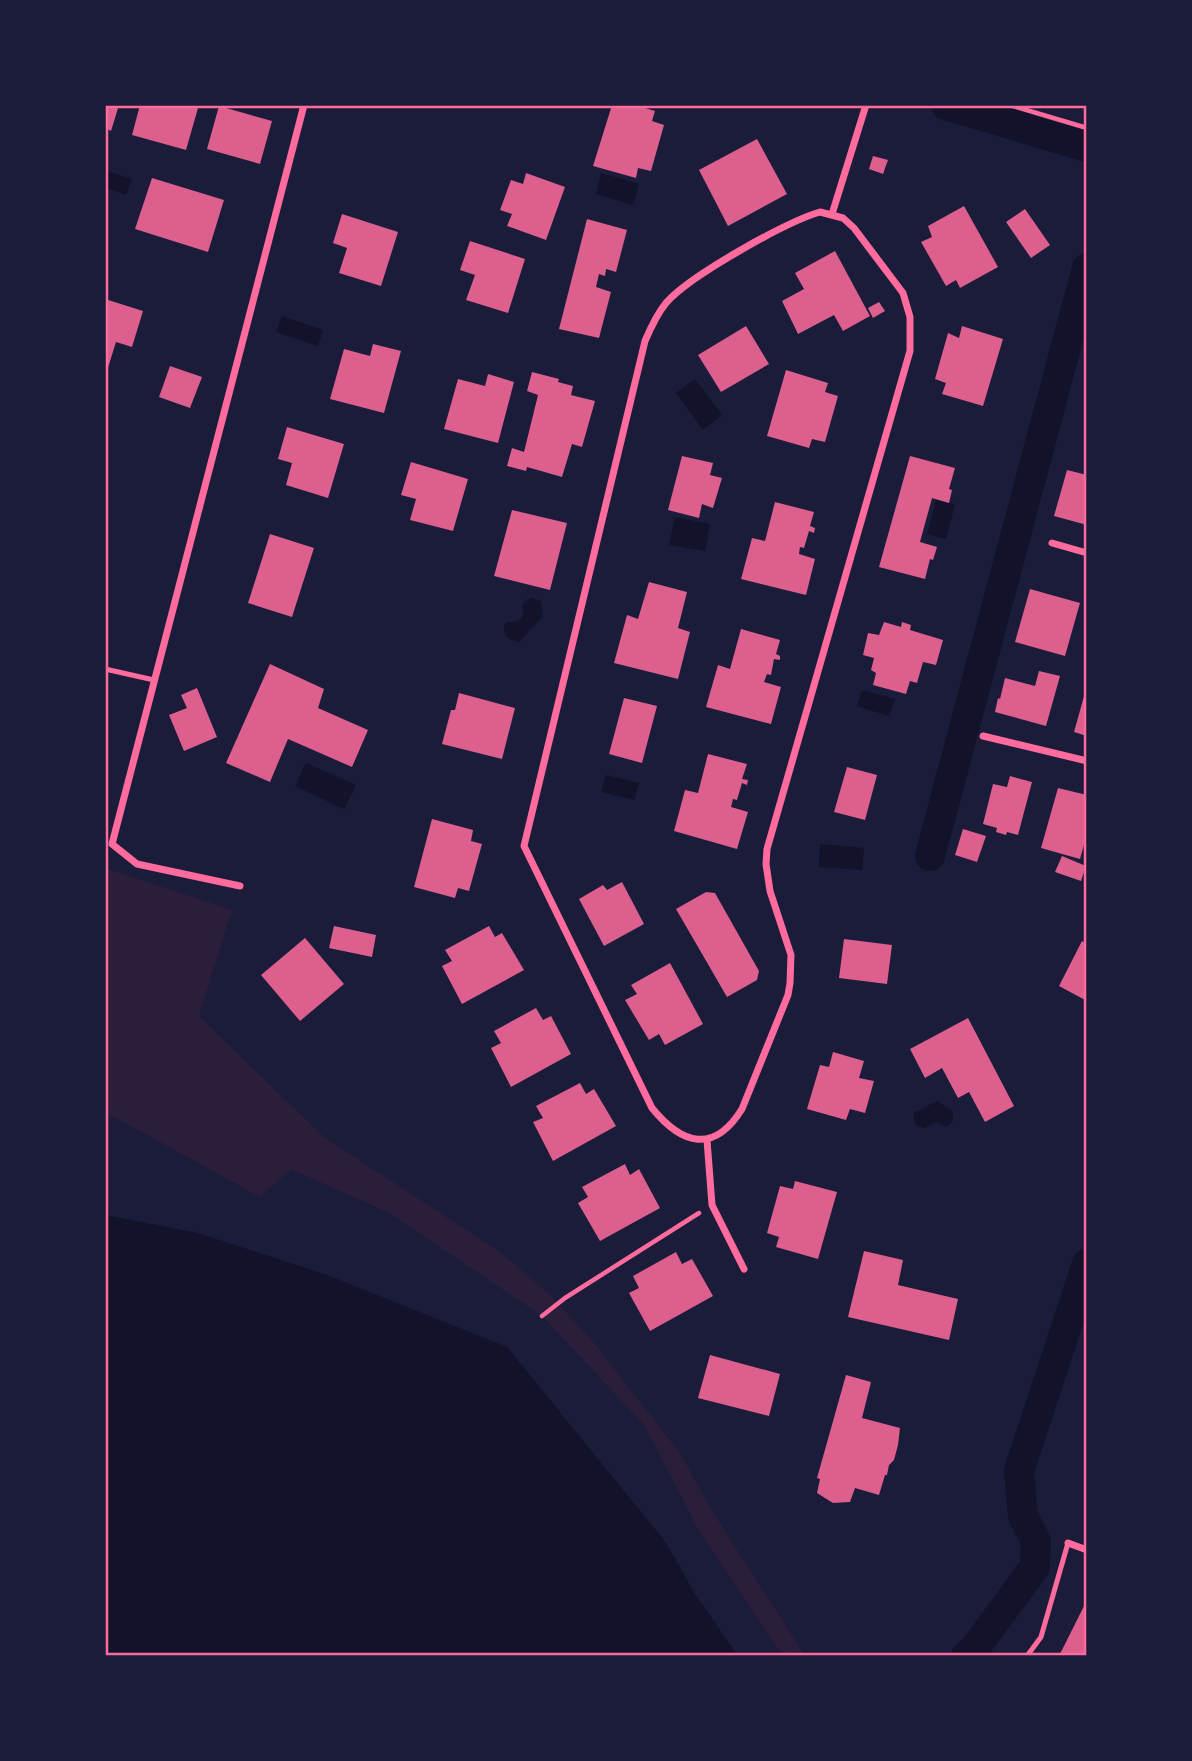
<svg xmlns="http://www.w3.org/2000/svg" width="1192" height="1761" font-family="'Varela Round',sans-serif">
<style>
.green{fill:#2a1e3b}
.water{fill:#12122b}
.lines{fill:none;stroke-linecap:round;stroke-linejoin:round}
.canal{stroke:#12122b;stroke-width:30}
.building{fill:#dd5f8e}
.path{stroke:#ff6b9d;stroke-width:4.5}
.service{stroke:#ff6b9d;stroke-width:5}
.minor{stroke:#ff6b9d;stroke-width:7}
.neatline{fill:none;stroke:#ff6b9d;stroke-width:2.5}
</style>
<rect width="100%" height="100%" fill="#1b1b3a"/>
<path class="green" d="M105 868 232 910 199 1016 324 1137 500 1252 547 1292 590 1338 680 1453 711 1509 805 1656H783L695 1524 645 1426 542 1316 389 1213 291 1169 260 1197 105 1112Z"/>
<path class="water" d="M105 170 132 179 126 195 105 188Z
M601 173 639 184 633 205 596 194Z
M282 316 323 330 318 346 276 332Z
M695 379 722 415 703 430 676 393Z
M936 500 955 504 946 539 927 534Z
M675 517 710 524 705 551 669 545Z
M531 598 541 601 543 616 519 642C507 639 504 638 504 625L507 622C515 622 519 622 524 614 520 605 524 602 531 598Z
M862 690 895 699 889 716 857 706Z
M306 763 356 785 344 809 295 786Z
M606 775 639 783 634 800 601 792Z
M820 844 864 848 862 870 819 867Z
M937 1101 953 1111V1121L946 1127 937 1122 924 1128 915 1125 914 1113Z
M105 1215 198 1233 327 1275 507 1347 667 1544 693 1591 738 1656H105Z
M1046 1569 982 1656H953L966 1645 1021 1575Z"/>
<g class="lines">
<path class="canal" d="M946 105 1087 147
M930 856 1087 268
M966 1656 975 1648 1035 1567 1036 1541 1023 1516 1019 1471 1087 1264"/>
</g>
<path class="building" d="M105 105H119L111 131 105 128Z
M140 105H189L198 108 186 150 132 135Z
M612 105H635L655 111 652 121 664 125 651 171 638 168 636 178 593 166Z
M219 106 272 121 260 164 207 149Z
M757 139 787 194 728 226 699 170Z
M873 156 888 160 883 174 869 169Z
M526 173 565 187 546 240 507 226 512 214 500 210 511 180 523 184Z
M152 178 224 200 208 252 135 229Z
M964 206 998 267 960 288 956 280 946 286 921 242 932 237 928 226Z
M1025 209 1050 245 1031 258 1006 222Z
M342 214 398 232 381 286 339 273 347 248 333 243Z
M587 219 627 230 616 272 606 269 605 276 599 274 596 287 611 292 599 338 559 329Z
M470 241 525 259 508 313 466 300 475 275 460 270Z
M835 251 870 316 843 331 834 315 798 334 782 301 804 289 795 273Z
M105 299 143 311 132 347 116 342 106 374Z
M879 302 885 311 873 318 868 308Z
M746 326 769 364 721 392 698 355Z
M962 326 1003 339 983 406 942 394 946 383 935 379 948 333 959 338Z
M373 344 401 351 384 413 330 399 344 349 370 356Z
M170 366 202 377 190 408 159 397Z
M786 370 828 383 825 392 838 396 825 442 812 439 809 448 767 436Z
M532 372 559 379 558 382 573 386 571 395 595 401 582 447 572 444 562 477 527 467 526 471 507 466 512 448 524 452 538 395 527 391Z
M488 374 514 382 498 443 444 429 458 379 485 386Z
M287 427 344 444 328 498 286 485 292 463 278 459Z
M682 456 713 463 710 475 722 478 713 508 702 504 699 518 668 510Z
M910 456 955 468 949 489 952 490 949 503 932 498 920 542 937 547 933 560 930 559 925 579 879 567Z
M411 462 468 479 453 531 410 520 416 499 401 495Z
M1067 470 1087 475V525L1054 516Z
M775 502 814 512 810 526 815 528 814 533 809 531 804 548 800 547 799 554 815 559 806 595 741 579 752 538 765 541Z
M512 510 567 523 550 590 494 576Z
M270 534 314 548 292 617 248 603Z
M649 582 687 592 678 628 690 632 678 679 614 663 627 615 638 619Z
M1030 589 1080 603 1065 656 1015 642Z
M884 622 901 627 902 622 911 625 910 630 943 640 936 665 923 662 917 683 910 681 906 694 873 685 876 673 871 670 874 658 863 655 868 633 879 635Z
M741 629 780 640 776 654 780 656V660L774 659 771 675 767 674 764 682 781 687 771 724 706 707 718 665 730 669Z
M270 664 324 689 318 708 368 730 352 767 288 739 270 782 226 763Z
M1039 671 1060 676 1046 726 995 712 998 698 1000 699 1005 678 1035 686Z
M197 688 217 737 184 751 169 715 187 708 181 695Z
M1086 689H1087V736L1074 732Z
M459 693 515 708 502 759 442 744 451 710H455Z
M624 698 657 706 642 763 609 754Z
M708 754 747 764 742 779 748 780 747 785 742 783 737 800 733 799 731 807 748 812 737 849 674 831 685 790 698 793Z
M847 767 877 775 865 820 834 812Z
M1010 776 1032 782 1018 835 1007 832 1006 835 996 832 997 828 983 824 993 784 1007 787Z
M1058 788 1087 795V834L1080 859 1041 848Z
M432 819 473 830 471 841 482 844 469 891 458 888 455 898 414 887Z
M963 829 986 836 977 862 955 855Z
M1062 856 1086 866 1081 881 1055 872Z
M622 882 644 924 604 946 579 899 603 885 607 890Z
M706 892 715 893 759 971 757 980 727 997 676 909Z
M334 926 376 935 372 957 329 948Z
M489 926 495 937 502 933 524 970 462 1004 442 966 452 961 445 950Z
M305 938 344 984 300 1021 261 975Z
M844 939 892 945 887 984 839 978Z
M1082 941 1087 944V1001L1059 986Z
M670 963 703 1024 665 1045 659 1034 649 1040 625 1000 637 994 631 985Z
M536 1008 543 1020 551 1016 571 1054 511 1087 491 1048 501 1043 494 1031Z
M968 1018 1014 1106 985 1122 969 1092 958 1098 942 1068 925 1078 910 1049Z
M833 1052 864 1061 859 1078 874 1081 865 1113 850 1109 846 1120 807 1109 820 1065 829 1067Z
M580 1083 586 1094 594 1089 616 1126 553 1161 533 1122 543 1118 536 1106Z
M625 1164 630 1175 639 1169 660 1208 600 1241 578 1203 588 1197 582 1187Z
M795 1181 837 1192 818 1259 776 1247 779 1237 767 1233 780 1186 793 1189Z
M864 1251 903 1260 898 1285 958 1299 949 1340 848 1317Z
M676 1252 682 1264 692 1259 713 1296 650 1331 629 1293 639 1288 633 1276Z
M710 1355 780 1374 769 1416 698 1398Z
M846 1375 871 1382 862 1418 900 1428 898 1445 894 1460 889 1465 887 1475H885L879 1495 855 1488 850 1502 833 1503 817 1493 820 1479 817 1478Z
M1087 1600V1656H1059Z"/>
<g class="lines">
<path class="path" d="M1010 105 1087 128
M542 1316 565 1298 699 1213"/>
<path class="service" d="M105 669 154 680
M1027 1656 1041 1637 1068 1543"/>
<path class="minor" d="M820 212 843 218 854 228 903 293 910 317V351L767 849 766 864 770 891 791 955 790 983 788 995 742 1109C714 1154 682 1145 652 1108L524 846 645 341C651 327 657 314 666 303 689 276 786 222 820 212Z
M832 214 866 105
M1052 543 1087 553
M983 736 1087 761
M240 886 137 864 112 844 304 105
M707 1140 712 1205 744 1269
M1068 1543 1087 1550"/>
</g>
<rect width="1192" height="1761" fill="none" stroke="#1b1b3a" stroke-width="214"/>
<rect x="107" y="107" width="978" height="1547" class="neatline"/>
</svg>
